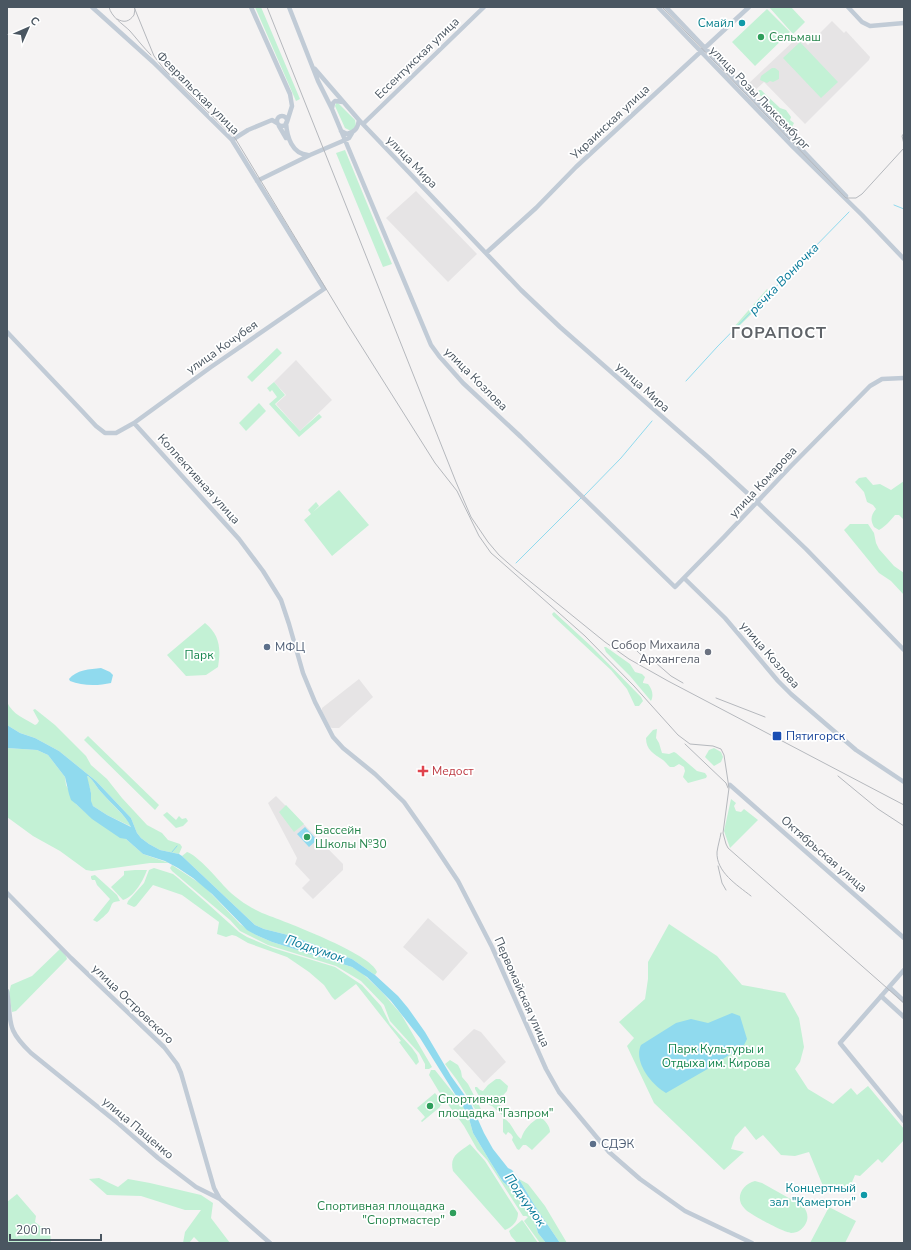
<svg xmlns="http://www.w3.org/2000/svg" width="911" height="1250" font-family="'Nunito Sans',sans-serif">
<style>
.education{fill:#e6e4e5}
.green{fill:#c3f1d5}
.water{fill:#90daee;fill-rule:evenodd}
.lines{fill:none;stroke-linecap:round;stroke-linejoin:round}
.stream{stroke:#90daee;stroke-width:1}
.secondary{stroke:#c1cbd6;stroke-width:4.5}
.tram{stroke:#b5b8bd;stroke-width:1}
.rail{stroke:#b5b8bd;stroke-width:1}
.culture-dot{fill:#0f9aa8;stroke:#fff;stroke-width:1.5}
.leisure-dot{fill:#2e9e5b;stroke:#fff;stroke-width:1.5}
.service-dot{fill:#5c6f8a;stroke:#fff;stroke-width:1.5}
.worship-dot{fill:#6b7280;stroke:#fff;stroke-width:1.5}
.transit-dot{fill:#1a4fb4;stroke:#fff;stroke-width:1.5}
.health-dot{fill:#e0444e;stroke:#fff;stroke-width:1.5}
.labels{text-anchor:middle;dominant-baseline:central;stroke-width:3.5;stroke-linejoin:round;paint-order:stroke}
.culture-label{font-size:12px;fill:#0d838f;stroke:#fff;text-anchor:end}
.leisure-label{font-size:12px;fill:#27864d;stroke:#fff;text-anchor:start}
.street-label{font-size:12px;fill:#4a5661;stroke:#fff}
.worship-label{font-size:12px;fill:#5b616d;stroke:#fff;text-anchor:end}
.service-label{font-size:12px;fill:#4e5e75;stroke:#fff;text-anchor:start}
.park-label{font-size:12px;fill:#17864f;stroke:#fff}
.transit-label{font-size:12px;fill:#164399;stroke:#fff;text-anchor:start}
.health-label{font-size:12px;fill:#be3a42;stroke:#fff;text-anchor:start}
.water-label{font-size:13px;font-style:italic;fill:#0c7c9b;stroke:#fff}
.district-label{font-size:16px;font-weight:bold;letter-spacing:1px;fill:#5f6368;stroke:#fff}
</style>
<rect width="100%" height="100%" fill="#f5f3f3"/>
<path class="education" d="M832 21 844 33 846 31 870 57 869 60 805 124 764 82 753 92 747 85 799 36 808 45Z
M416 191 477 254 448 282 386 218Z
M296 360 332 400 300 431 276 404 286 395 274 382Z
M359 679 373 697 339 728H332L330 727 322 711V708Z
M276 796 343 864V870L313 899 302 888 310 880 295 864 297 858 268 803Z
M428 918 468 953 443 981 403 947Z
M474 1029 481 1032 506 1062 484 1083 453 1049Z"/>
<path class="green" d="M255 7H261L300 99 296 101Z
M769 7H791L805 22 793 34Z
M767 9 790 32 755 66 732 42Z
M800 42 838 82 821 98 783 58Z
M772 68H775L779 71V79L773 82 770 81 767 83 760 80 761 76Z
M759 90H761L780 108 786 110 791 117 790 120 794 123 792 127 790 125 783 124 782 119 778 115H774L770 109V106L758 93Z
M336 103H338L355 120 356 126 351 131 345 128 335 106Z
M345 150 392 264 383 267 336 153Z
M767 289 772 294 736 329 734 327Z
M277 348 282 353 252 382 247 377Z
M274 382 285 395 275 404 300 431 319 414 322 417 299 437 269 404 277 397 272 390 270 392 267 388Z
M259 403 266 411 246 431 239 423Z
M866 477 873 485 880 484 891 490 904 481V520L899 515H895C890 521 886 526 879 530L874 527C870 520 871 515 876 509L873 505 867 502 864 492 855 482 859 478Z
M339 490 369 525 332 556 304 520 311 514 308 510 316 502 319 506 313 512Z
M850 524H868L874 533 876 543 879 549 894 566 904 573V595L891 581 879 573 844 530Z
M554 612 592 647 641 697 643 701 639 706H635L627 689 611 670 553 616 552 614Z
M205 623C220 635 221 649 218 667L206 675 186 676 167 655Z
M604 647H606L630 664 635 672 642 674 645 677 643 682V683L648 684C652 689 654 695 651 701L630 676 606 652Z
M7 702C13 715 24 718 35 725L37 724 39 721 33 710 35 709 55 725 86 756 91 765 107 779 122 798 147 825 162 833 168 840 180 844 182 847 179 854 160 850 149 844 141 838 137 833 131 818 96 781 59 751 35 738 20 733 7 725Z
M657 729 656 738 659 743 662 753 669 754 674 752 676 753 697 771 705 773 707 776 706 778 688 783 683 777 685 771 684 767 679 764 674 767H670C667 765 666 762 663 760 654 754 646 750 646 738L653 730Z
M88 736 159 805 155 810 84 740Z
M7 748 37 750 48 755 65 777 66 785 76 804 86 813 126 839 143 854 169 863H150L92 871 86 870 60 851 33 836 7 817Z
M714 748 721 752 723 757 721 762 714 766 705 757 709 750Z
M86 776H88C94 781 97 788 102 793 112 805 124 814 132 827L107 815 93 806 90 801 91 793Z
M731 799 736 803 734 806 736 811 741 812 744 809 758 820 730 848 724 831Z
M286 805 304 824 294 832 279 812Z
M167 812 176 820 179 816 182 819 186 818 188 821 183 826 176 828 163 815Z
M187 852C197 855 217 878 225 887 235 898 249 907 262 913 283 921 372 954 377 972L375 975 352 959 292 936 264 929 255 925 182 856Z
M172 865 204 886 240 924 256 935 272 942 352 967 362 973 382 992 401 1014 432 1067 429 1069H425V1064L419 1053 390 1021 384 1005 361 981 336 966 268 945 240 931 230 920 172 871 170 868Z
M154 868 173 874 178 878 208 904 239 932 247 937 273 948 335 967 362 985 381 1006 390 1024 412 1048 417 1055 419 1062 416 1065 399 1042 401 1041 356 984 335 1000 332 997 324 985 309 972 287 957 248 943 236 936 232 935 226 937 217 934 219 922 182 895 153 885 136 906 134 907 127 904 128 901 144 883 149 870Z
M135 870H147C143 881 134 897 123 900L111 887 124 875V871Z
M95 875 117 895 120 901C110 902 113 904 109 911 108 913 99 921 97 922L93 920 110 899 97 885 95 880H92L91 878V876Z
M669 924 717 956 742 985 785 993 799 1018 804 1047 800 1062 795 1069 808 1089 833 1104 851 1088 857 1095 868 1086 904 1129V1140L882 1163 878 1159 860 1176 855 1175 850 1187 823 1186 809 1152 795 1156 781 1155 763 1135 756 1140 745 1126 735 1137 731 1149 744 1152 724 1170 654 1103 627 1046 634 1038 619 1022 645 999 648 979V962Z
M60 949 66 956 67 959 16 1011 12 1012 9 993 11 985 32 976Z
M450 1060 458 1065 461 1071 462 1077 468 1084 481 1109H475L457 1080 445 1064Z
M431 1070H435L458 1099 468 1115 473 1133 491 1163 503 1182 516 1192 529 1209 534 1218 538 1233 546 1243H540L524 1221 528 1217 526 1216H523L487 1160 477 1149 464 1126 441 1095 429 1075Z
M496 1079H500L508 1086 507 1091 498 1101 504 1112V1114L502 1115 492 1106 483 1103 475 1089V1087H477L480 1090 483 1091 488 1085Z
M435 1093 443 1103 440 1106V1107L422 1122 421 1121 425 1117 417 1108Z
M540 1117C545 1120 550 1126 550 1132L532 1150 526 1145H523L519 1150 517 1149 512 1140 513 1137 511 1134 508 1132 506 1135 503 1132V1118C512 1122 514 1134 521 1139 524 1129 531 1122 540 1117Z
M470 1144 485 1161 518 1213C518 1221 513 1227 505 1230L453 1171C449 1156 459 1152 470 1144Z
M99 1178 118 1187 128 1179 150 1183 201 1195 213 1203 211 1218 230 1243H200L194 1237 189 1243H183L185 1232 201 1210H185L141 1196 107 1195 89 1179Z
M519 1179 528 1184 545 1206 567 1243H560L535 1206Z
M755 1181 762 1183 803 1206C807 1211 809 1217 806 1223 803 1229 798 1233 791 1233 785 1233 749 1214 745 1209 734 1199 742 1184 755 1181Z
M17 1194 36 1216 35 1222 40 1226 50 1228 51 1243H7V1202Z
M829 1207 856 1221 845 1243H810Z
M522 1220 523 1221 538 1243H517L511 1236 509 1231Z"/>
<path class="water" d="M101 668 110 672 113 675 111 683C98 686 82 686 70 681L69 679C76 670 90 669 101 668Z
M7 725 20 733 35 738 59 751 96 781 131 818 137 833 141 838 149 844 160 850 179 854 182 856 255 925 264 929 292 936 352 959 375 975 398 996 408 1008 425 1032 451 1076 471 1104 484 1133 493 1149 508 1168 512 1170 519 1179 535 1206 560 1243H546L538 1233 534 1218 529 1209 516 1192 503 1182 491 1163 473 1133 468 1115 420 1038 391 1001 367 977 352 967 272 942 256 935 247 930 212 894 193 878 178 868 165 861 143 854 126 839 120 838 92 819 76 804 71 800 69 794 65 777 48 755 37 750 7 748ZM87 776H88C94 781 97 788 102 793 112 805 125 814 131 827L107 815 93 806 91 801V793Z
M305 827 317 840 309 847 297 834Z
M732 1013 740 1016 747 1039 744 1045 711 1067 666 1093C652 1085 633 1062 641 1045L676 1023 691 1019 708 1023Z"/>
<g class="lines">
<path class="stream" d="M894 205 904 209
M686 381 717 347 849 212
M584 496 621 458 652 421
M516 563 581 498
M172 852 177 846"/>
<path class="secondary" d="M92 7 153 62 232 140 324 289 211 367 134 423
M251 7 290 94 292 106 287 122
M289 7 318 81 332 109 431 345 439 356 463 383 521 437 675 587 724 537 791 466 870 386 882 379 904 378
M658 7 793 147 862 215 904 259
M666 7 846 196
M848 7 862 22 870 26 904 23
M315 69 359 120 521 290 560 327 708 457 757 502 806 549 904 650
M332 108 333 103 335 101 343 102
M277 121a5 5 0 1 1 10 0a5 5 0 1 1-10 0Z
M286 123C287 137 292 154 308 155
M363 124 484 7
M279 126 286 138
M341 131 347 134C355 132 358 128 359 120
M232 140 248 130 272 120 277 123
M257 181 310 155 345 140 349 138 352 133
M486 253 536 208 576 167 749 7
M7 332 82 411 96 426 105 433H116L134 423 239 539 263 571 281 600 289 624 303 673 315 702 333 737 343 748 375 774 404 802 430 839 458 881 492 947 546 1069 559 1092 609 1152 640 1179 685 1211 752 1243
M684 578 725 618 778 681 791 694 856 750 904 782
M730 785 904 938
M7 893 71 958 164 1047 177 1064 181 1073 214 1188 220 1199
M904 970 840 1043 904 1121
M889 987 904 1001
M7 991C12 1023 5 1028 31 1053L119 1124 158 1158 196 1187 220 1199 270 1243
M881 996 904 1017"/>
<path class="tram" d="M109 7C111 17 123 24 130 31 137 39 143 47 151 55
M134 7 154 56 164 69 235 138 348 325 435 463 457 491 479 536 491 553 498 559 585 636 634 686 678 735 690 744 713 746 721 749 724 755 729 788 723 833 726 844 728 848 904 1003
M662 7 846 198H856L862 194 904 148
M117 19C124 23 129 22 134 15L135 9
M904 133 902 136 904 144
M685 744 726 783 728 788
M721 833C720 839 718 845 717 852 716 872 737 885 751 896
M718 866 722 883 726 890"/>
<path class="rail" d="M267 7 456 482 471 517 488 542 499 555 516 570 605 642 629 659 668 681 904 805
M637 651 650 663
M648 656 671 676 683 683
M716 698 765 717
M838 776 878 809 904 826"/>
</g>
<g class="culture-dot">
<circle cx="742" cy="23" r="4"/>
<circle cx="864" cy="1195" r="4"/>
</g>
<g class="leisure-dot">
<circle cx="761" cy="37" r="4"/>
<circle cx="307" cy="837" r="4"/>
<circle cx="430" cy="1106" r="4"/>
<circle cx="453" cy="1213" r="4"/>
</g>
<g class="service-dot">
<circle cx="267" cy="647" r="4"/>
<circle cx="593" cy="1144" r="4"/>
</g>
<circle class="worship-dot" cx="708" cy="652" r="4"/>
<rect class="transit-dot" x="772" y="731" width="10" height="10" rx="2"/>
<path class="health-dot" d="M421 765h4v4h4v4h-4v4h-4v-4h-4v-4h4z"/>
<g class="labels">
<g class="culture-label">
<text x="734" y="23">Смайл</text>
<text x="856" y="1188">Концертный<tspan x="856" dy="14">зал "Камертон"</tspan></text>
</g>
<g class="leisure-label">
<text x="769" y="37">Сельмаш</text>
<text x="315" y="830">Бассейн<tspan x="315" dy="14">Школы №30</tspan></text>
<text x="438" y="1099">Спортивная<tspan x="438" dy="14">площадка "Газпром"</tspan></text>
<text x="445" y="1206" text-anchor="end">Спортивная площадка<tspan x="445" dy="14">"Спортмастер"</tspan></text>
</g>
<g class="street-label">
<text transform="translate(417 58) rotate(-44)">Ессентукская улица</text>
<text transform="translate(198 93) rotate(45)">Февральская улица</text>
<text transform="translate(760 98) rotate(46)">улица Розы Люксембург</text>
<text transform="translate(610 122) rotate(-43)">Украинская улица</text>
<text transform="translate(412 162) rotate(46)">улица Мира</text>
<text transform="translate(222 347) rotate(-35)">улица Кочубея</text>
<text transform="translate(476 379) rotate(45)">улица Козлова</text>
<text transform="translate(643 387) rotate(42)">улица Мира</text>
<text transform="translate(199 479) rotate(48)">Коллективная улица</text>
<text transform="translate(763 482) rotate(-47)">улица Комарова</text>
<text transform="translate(770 655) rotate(49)">улица Козлова</text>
<text transform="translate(824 854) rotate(41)">Октябрьская улица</text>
<text transform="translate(522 992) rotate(66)">Первомайская улица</text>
<text transform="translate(133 1004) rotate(44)">улица Островского</text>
<text transform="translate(138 1128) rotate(40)">улица Пащенко</text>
</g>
<g class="worship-label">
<text x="700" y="645">Собор Михаила<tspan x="700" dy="14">Архангела</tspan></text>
</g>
<g class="service-label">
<text x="275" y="647">МФЦ</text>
<text x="601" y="1144">СДЭК</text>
</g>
<g class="park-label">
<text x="199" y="655">Парк</text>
<text x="716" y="1049">Парк Культуры и<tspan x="716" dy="14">Отдыха им. Кирова</tspan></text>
</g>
<g class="transit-label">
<text x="786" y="736">Пятигорск</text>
</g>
<g class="health-label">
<text x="432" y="771">Медост</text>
</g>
<g class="water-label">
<text transform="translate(784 279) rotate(-46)">речка Вонючка</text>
<text transform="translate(315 949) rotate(19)">Подкумок</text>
<text transform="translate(525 1200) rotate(55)">Подкумок</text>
</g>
<g class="district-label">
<text x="779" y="333">ГОРАПОСТ</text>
</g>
</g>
<rect width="911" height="1250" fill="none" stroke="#4a5661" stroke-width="16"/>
<g transform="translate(28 28) rotate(45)" stroke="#ffffff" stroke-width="3" paint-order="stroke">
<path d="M0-3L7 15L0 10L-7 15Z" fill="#4a5661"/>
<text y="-6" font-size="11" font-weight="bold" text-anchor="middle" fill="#4a5661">С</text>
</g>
<path d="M10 1234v6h91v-6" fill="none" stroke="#4a5661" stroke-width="2"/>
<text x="16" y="1234" font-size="12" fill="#4a5661" stroke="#ffffff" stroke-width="3" paint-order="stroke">200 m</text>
</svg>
